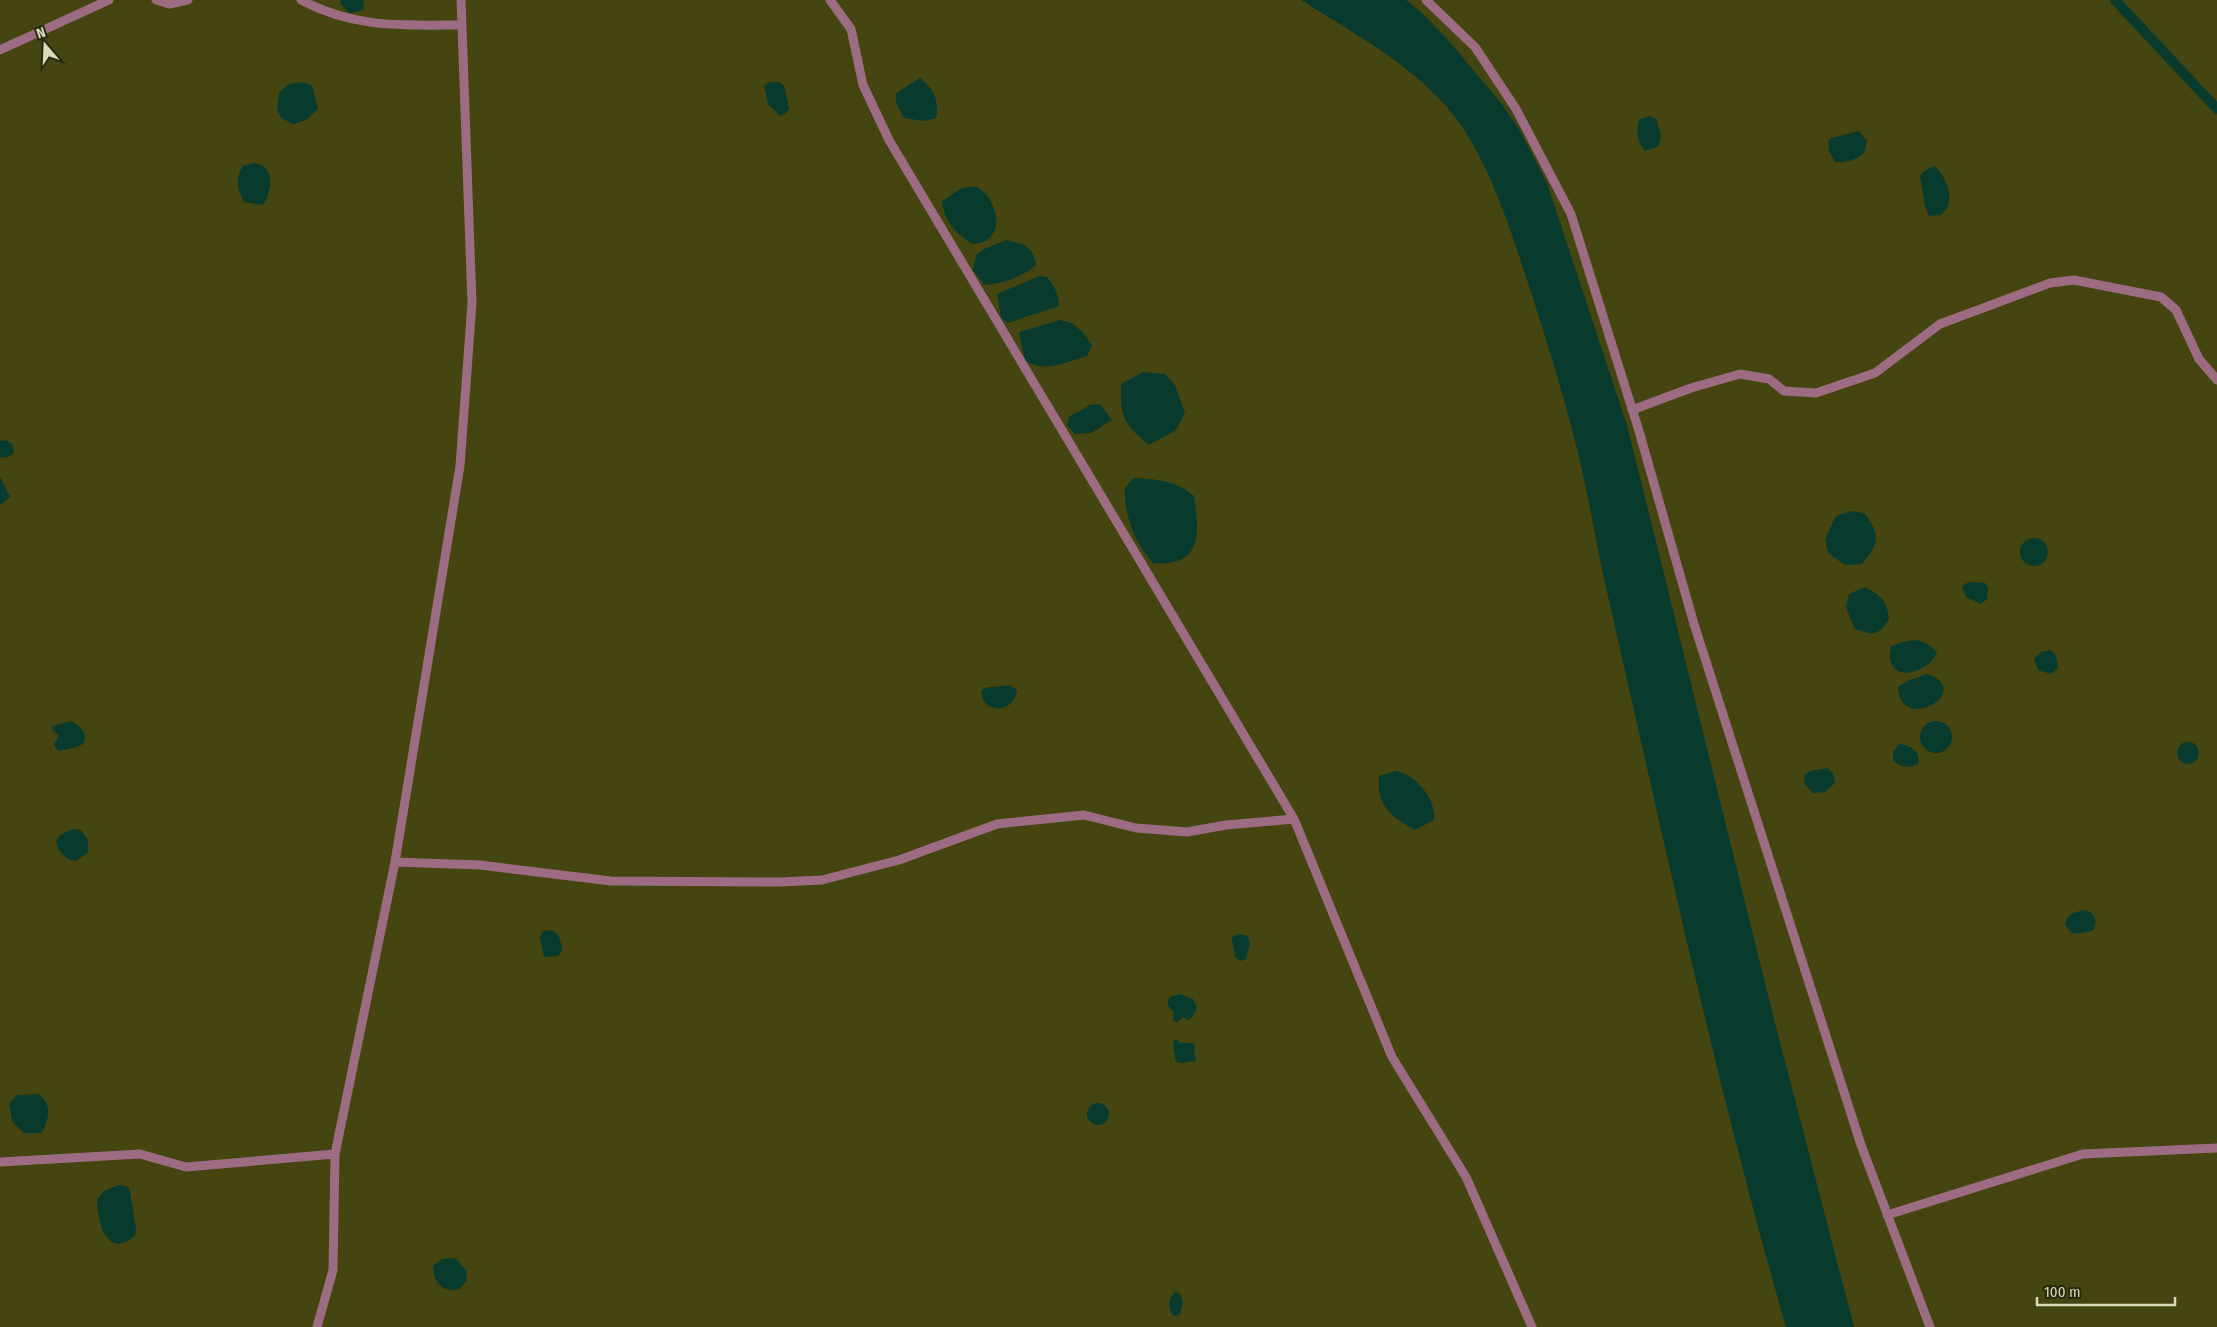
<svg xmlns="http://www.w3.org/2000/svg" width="2217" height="1327" font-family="'Fira Sans Condensed',sans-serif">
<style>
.water{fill:#083b2e}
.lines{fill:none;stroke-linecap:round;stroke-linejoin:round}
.canal{stroke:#083b2e;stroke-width:10}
.minor{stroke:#9d6c82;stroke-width:9}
</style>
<rect width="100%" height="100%" fill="#444510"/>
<path class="water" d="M341 0H363L364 10 349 13 340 3Z
M1301 0H1406L1421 12 1448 40 1501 103 1519 129 1547 183 1627 425 1773 1015 1854 1327H1786C1715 1082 1662 831 1605 583 1597 547 1591 511 1583 475 1569 411 1549 348 1529 286 1511 231 1493 173 1461 125 1423 70 1356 35 1301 0Z
M920 78C933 87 940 102 936 118L924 121 904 118 896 103V93Z
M302 82 312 86 318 109 306 120 293 124 281 118 277 109 279 93 289 84Z
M770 82H779L784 86 789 109 785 114 780 116 768 104 764 86Z
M1649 116 1656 119 1661 135 1659 146 1645 151C1637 141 1636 132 1639 120Z
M1859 131 1867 141 1864 153C1855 160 1847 163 1835 162L1829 151 1828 141 1832 138Z
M254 163C276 166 272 191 263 205L244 202C238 188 234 180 243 166Z
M1934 166C1944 173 1953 194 1948 206 1947 209 1943 212 1941 215L1929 216 1925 206 1920 176 1924 171Z
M975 186C993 193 1007 230 985 241 982 243 977 243 973 244 955 233 945 223 942 201L962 188Z
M1007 240C1024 244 1033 246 1036 265 1022 277 1003 284 984 285L973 270 976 255 986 248Z
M1040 276 1047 277C1054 286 1059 294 1059 306L1008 323 1001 318 997 294Z
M1060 320C1076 322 1084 333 1092 346L1087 356C1066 362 1044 374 1025 360L1019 332Z
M1143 372 1165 374 1175 385 1185 413 1176 430 1149 445C1124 424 1120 418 1121 384Z
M1100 404 1112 420 1091 433 1075 434 1067 425 1069 417 1090 405Z
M6 440 12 444 14 452C11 456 5 459 0 457V441Z
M0 477 10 497 0 505Z
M1134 478C1157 479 1177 481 1194 496 1200 534 1202 567 1153 563 1134 542 1124 515 1125 488Z
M1852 511 1864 513C1881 534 1879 544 1862 564L1845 565 1828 553 1825 539 1836 516Z
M2020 552a14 14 0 1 1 28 0a14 14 0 1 1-28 0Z
M1969 582 1985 583 1988 588 1987 599 1981 604 1966 597 1962 586Z
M1865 587C1881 595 1887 601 1889 619 1877 637 1874 635 1855 629L1846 608 1849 594Z
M1915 640C1925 642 1931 644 1937 653 1930 669 1896 685 1890 659 1889 655 1891 650 1891 646L1903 642Z
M2050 650C2057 654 2057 660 2058 668L2051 674 2038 670 2034 659 2041 652Z
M1927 674C1977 690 1900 736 1898 687L1910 680Z
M1010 685 1017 690C1015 713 983 715 981 692L984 688Z
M1920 737a16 16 0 1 1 32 0a16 16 0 1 1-32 0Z
M70 721C79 724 92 737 81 745 76 748 64 750 58 751L54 745 59 735 53 731 52 726Z
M2177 753a11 11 0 1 1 22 0a11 11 0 1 1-22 0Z
M1899 744C1911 745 1921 751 1918 764 1908 769 1901 768 1893 760V752Z
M1827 768 1833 773 1835 783 1825 792 1813 793 1805 784 1804 775 1810 771Z
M1396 771C1417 775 1436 799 1434 820L1415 830C1391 817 1376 805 1379 776Z
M73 829 81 830 88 840V853L75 861C65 860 57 850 56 841L60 835Z
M2086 910C2096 914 2098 923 2092 931L2073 934 2065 925C2066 913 2076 912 2086 910Z
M551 930C560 933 561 942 562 951L558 956 544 957 540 937 543 931Z
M1240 934 1248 936 1250 944 1246 959 1240 961 1235 957 1232 940V937Z
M1180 994 1193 999 1197 1008 1192 1018 1187 1020 1183 1017 1176 1023 1173 1019 1174 1012C1168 1007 1166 1004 1170 997Z
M1177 1039 1180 1043H1192L1195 1045 1194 1052 1196 1061 1182 1063 1176 1062 1173 1047 1174 1040Z
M38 1094C53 1103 49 1121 41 1133H24L12 1121 9 1104 17 1095Z
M1087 1114a11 11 0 1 1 22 0a11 11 0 1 1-22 0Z
M119 1185 127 1186 130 1191 136 1229 135 1236C106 1260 97 1221 97 1199L104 1191Z
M455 1258 466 1270 467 1280 460 1289C443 1293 433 1283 433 1266L442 1259Z
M1175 1292 1180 1293 1183 1301 1180 1315 1174 1316C1167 1307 1167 1301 1175 1292Z"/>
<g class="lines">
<path class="canal" d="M2115 0 2217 109"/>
<path class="minor" d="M156 0 169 4 188 0
M301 0C356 29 403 25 462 25
M830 0 851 29 863 85 889 140 1294 819 1392 1057 1466 1177 1532 1327
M1426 0 1475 47 1516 109 1571 214 1639 431 1694 624 1861 1145 1930 1327
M0 50 109 0
M1632 410 1691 388 1740 374 1769 379 1784 391 1816 393 1875 373 1940 324 2050 283 2074 280 2161 297 2176 310 2199 359 2217 380
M395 862 480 865 611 881 781 882 822 880 899 860 997 824 1084 815 1136 828 1187 832 1226 825 1294 819
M0 1162 140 1154 186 1167 335 1154
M1887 1215 2083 1154 2217 1148
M317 1327 333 1270 335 1154 395 862 460 466 472 303 461 0"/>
</g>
<g transform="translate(45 45) rotate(341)" stroke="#292a0e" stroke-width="4" paint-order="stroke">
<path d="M0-4L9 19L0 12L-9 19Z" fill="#d8dab9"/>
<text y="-8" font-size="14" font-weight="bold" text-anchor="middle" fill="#d8dab9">N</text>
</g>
<path d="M2037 1297v8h138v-8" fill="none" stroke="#d8dab9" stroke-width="2.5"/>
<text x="2044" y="1297" font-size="15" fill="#d8dab9" stroke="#292a0e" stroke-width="4" paint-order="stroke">100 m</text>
</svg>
